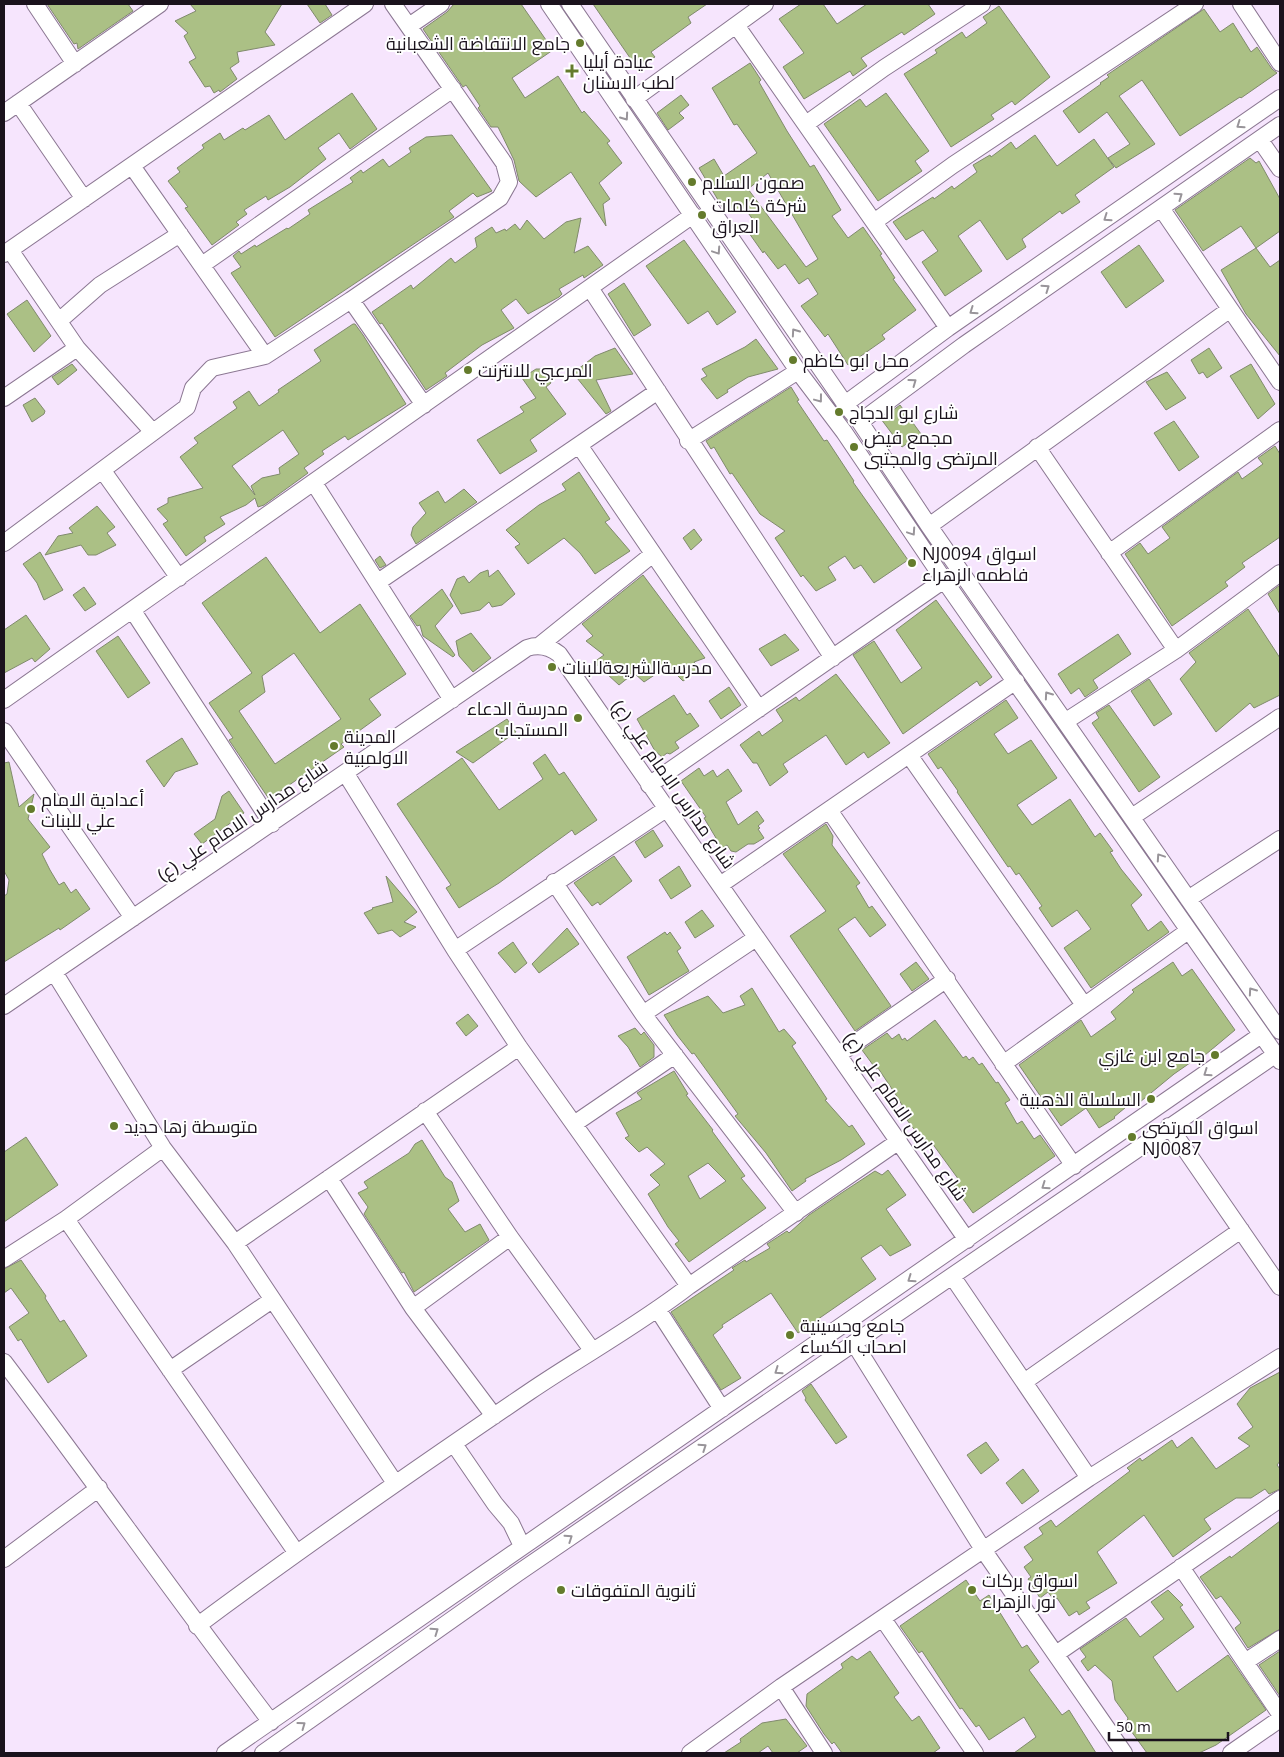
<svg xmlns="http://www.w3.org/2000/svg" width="1284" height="1757" font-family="'Open Sans',Cairo,sans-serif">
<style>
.building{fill:#abc085;stroke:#808a6c;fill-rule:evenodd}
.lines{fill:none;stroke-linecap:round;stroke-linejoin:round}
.minor-casing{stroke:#8b7792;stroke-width:18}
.minor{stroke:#fff;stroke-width:16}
.oneway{stroke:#989499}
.poi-dot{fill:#647b2c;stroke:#fff;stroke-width:2}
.labels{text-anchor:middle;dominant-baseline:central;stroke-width:4;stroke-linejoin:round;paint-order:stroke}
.poi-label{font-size:18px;fill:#1a121c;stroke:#fff;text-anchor:start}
.street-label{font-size:18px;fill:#1a121c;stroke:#fff}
</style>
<rect width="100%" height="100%" fill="#f6e5fd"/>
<path class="building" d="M47 4H128L133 11 78 49 77 43 74 44Z
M190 4H282L265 32 275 45 237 52 239 62 230 68 237 79 220 92 219 90 214 93 210 86 205 87 189 62 196 58 184 36 188 33 175 21 196 11Z
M307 4H325L332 15 320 23Z
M454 4H521L553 50 512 78 525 98 558 76 582 113 584 111 610 141 607 143 622 163 599 183 610 199 603 204 606 226 571 172 536 197 519 181 514 160 498 127H491L478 108 480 106 466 85 463 87 423 29 447 12Z
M593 4H707L688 17 691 23 651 52 655 57 637 68Z
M801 4H823L837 24 867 4H928L935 14 904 35 902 32 861 58 867 66 853 76 850 71 804 99 783 67 804 53 779 19Z
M999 6 1050 77 1015 105 1012 101 991 115 994 119 951 147 904 74 937 53 935 50 962 32 966 38 987 23 983 17Z
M1204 9 1220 32 1233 23 1251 52 1257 47 1272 69 1277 73 1241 98 1240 97 1180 136 1142 80 1119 96 1155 144 1116 168 1108 158 1130 144 1107 112 1079 133 1063 111 1101 84 1100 83 1109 77 1107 75Z
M750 63 761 80 759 82 787 131 810 167 814 165 841 210 832 216 848 238 863 227 882 254 880 255 895 278 893 279 916 310 882 335 885 339 848 365 828 334 825 337 801 306 818 294 808 278 799 284 785 264 778 269 764 251 763 253 749 233 759 228 746 210H724L699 168 714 159 724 176 757 153 737 124 734 125 712 88ZM768 173 818 259 806 267 748 189Z
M352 93 377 129 350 149 339 133 318 148 326 159 290 187 268 200 266 196 244 210 247 214 236 222 239 225 212 245 185 208 188 207 168 181 180 172 177 168 204 148 202 145 220 133 224 140 243 128 245 130 269 115 285 140Z
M886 93 929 151 915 161 922 171 878 201 824 124 860 99 866 107Z
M681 95 689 105 679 113 684 118 668 130 657 113Z
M452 135 492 191 477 197 473 193 449 211 454 217 275 337 231 273 241 267 233 256 239 251 241 254 255 245 256 247 287 228 288 229 310 214 308 210 353 182 350 178 361 170 363 173 383 159 389 167 411 152 409 148 426 137Z
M1035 135 1057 166 1094 139 1114 167 1075 195 1080 202 1062 214 1060 211 1022 239 1026 247 1007 260 980 220 958 236 982 271 945 296 922 262 938 251 923 230 906 240 893 222 933 197 934 199 952 186 954 189 977 172 973 165 990 155 991 157 1011 142 1016 149Z
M1250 158 1256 163 1259 161 1280 199V231L1256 248 1241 226 1203 251 1175 210Z
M581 218 574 253 588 246 603 265 584 278 583 275 559 289 562 294 559 297 528 314 516 299 501 310 514 328 482 345 445 373 447 376 426 390 382 323 380 324 372 312 411 285 413 289 451 258 455 263 477 247 475 238 492 227 496 233 505 229 506 231 515 224 520 230 527 220 544 239 566 222Z
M684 240 736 312 717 325 708 311 688 324 646 266Z
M1139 245 1164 281 1126 308 1101 272Z
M1256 248 1270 267 1280 260V356L1246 314 1221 270Z
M624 283 651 325 634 336 608 294Z
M27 300 51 336 34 352 7 314Z
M353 324H355L363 335 406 404 348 440 345 436 322 451 324 454 304 468 308 473 264 505 258 507 255 498 246 505 220 517 225 524 204 537 206 541 186 556 163 524 168 521 157 509 168 503V498L203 488 180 457 198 443 194 438 237 408 233 402 249 391 259 406 279 392 278 390 321 361 314 350ZM283 430 299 454 279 468 280 474 262 478 251 486 255 495 232 466Z
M756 339 778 369 748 377 727 390 728 392 717 399 701 379 707 376 702 369 745 347Z
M615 348 633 374 596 380 611 411 606 414 573 373 595 356Z
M1209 348 1222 368 1207 378 1203 372 1199 374 1191 360Z
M72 364 77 370 58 385 52 377Z
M1251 364 1275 404 1258 419 1230 376Z
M536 369H541L551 383 546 387 566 414 530 440 537 451 500 474 477 440 524 412 520 407 536 398 522 378Z
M1167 372 1186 398 1166 410 1146 382Z
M791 387 799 400 797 401 824 441 827 440 854 481 853 482 908 560 874 583 861 565 854 569 845 556 828 567 836 580 816 591 803 575 801 577 775 538 785 531 760 514 732 473 730 474 714 447 711 449 706 441Z
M35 398 45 411 44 414 32 422 23 405Z
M900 405 921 434 902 447 881 419Z
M1174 421 1199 457 1179 471 1154 433Z
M1275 446 1280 454V537L1242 563 1245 567 1225 582 1228 586 1172 626 1125 554 1140 543 1148 554 1170 538 1162 527 1238 472 1242 479 1263 464 1258 458Z
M579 472 610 519 605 522 630 551 595 574 580 553 564 538 528 564 515 547 520 544 506 530 539 505 566 490 562 484Z
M464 489 477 502 416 544 411 535 413 527 426 513 419 503 438 491 445 503Z
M97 506 115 527 107 533 116 545 96 555H88L81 545 45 555 58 536 73 533 69 528Z
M694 529 702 540 691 550 683 538Z
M40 552 63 590 44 600 37 583 23 564Z
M380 556 386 565 380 568 375 560Z
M266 557 320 633 360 604 406 674 369 699 381 715 341 744 344 747 269 799 229 740 233 738 209 703 252 673 202 603ZM294 653 341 719 275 764 239 711 265 692 262 676Z
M488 570 489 577 498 570 515 594 502 605 492 607 489 602 480 610 461 614 450 595 457 579 464 576 469 583 480 573Z
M643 575 705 658 694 662 700 669 683 681 668 666 644 682 634 673 619 685 594 662 604 655 586 641 593 636 582 624Z
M1280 585V614L1268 594Z
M84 587 96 604 85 611 73 595Z
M442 589 453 606 435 626 455 655 453 657 423 636 420 625 417 626 410 616Z
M936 600 992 677 980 686 977 681 903 734 853 655 874 641 901 683 922 668 896 630Z
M1248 609 1280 658V695L1254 708 1250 703 1216 732 1180 679 1196 662 1189 653Z
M26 615 50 649 35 662 32 658 4 673V630Z
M471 633 491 658 473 672 459 656 456 641Z
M785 634 799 650 771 666 759 649Z
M1118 634 1131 654 1093 680 1098 688 1085 697 1079 688 1071 694 1058 674Z
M118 636 150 683 128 698 96 651Z
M836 674 890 743 868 758 864 752 846 765 826 735 783 764 788 772 770 786 757 763H753L740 745 759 731 762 736 783 721 776 710 796 697 799 701Z
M1149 679 1172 714 1154 726 1131 691Z
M729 687 741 705 721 719 709 701Z
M674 695 687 715 690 713 699 726 675 742 679 748 670 754 667 753 662 757 655 751 637 719Z
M1006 700 1018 718 994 734 1008 754 1031 740 1057 778 1017 805 1032 825 1070 799 1095 837 1100 833 1113 851 1110 852 1121 869 1142 895 1131 905 1148 931 1161 921 1169 932 1091 988 1064 948 1091 929 1077 910 1052 927 1039 908 1042 906 1019 873 1016 875 1010 866 1008 867 957 792 958 791 941 767 938 769 928 754Z
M1109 705 1160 777 1139 792 1092 723 1099 718 1096 713Z
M507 719 516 732 473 763 456 752Z
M182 738 198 764 175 772 164 787 146 761Z
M545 754 559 775 564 772 597 820 575 835 572 830 499 883 459 908 446 888 451 885 397 804 462 758 499 810 543 779 533 763Z
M9 762 19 807 34 794 28 819 50 847 42 854 50 870 59 885 64 882 71 893 76 889 90 909 60 930 59 928 4 962V896L7 894 9 880 4 871V763Z
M699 768 704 776 713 770 717 777 728 769 742 791 726 802 738 825 757 811 764 821 758 826 760 828 758 829 764 838 754 844H748L736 852 731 851 727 845 722 848 704 818 706 817 681 781Z
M229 791 244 813 202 844 194 834 215 819 222 796Z
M826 824 833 836 832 845 860 883 856 886 869 908 872 906 886 925 870 937 855 917 838 929 891 1006 855 1031 790 936 826 911 783 854Z
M653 830 663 846 645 858 635 842Z
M614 856 632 881 600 905 598 902 592 906 574 883Z
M679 866 691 886 671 899 659 880Z
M386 876 417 912 404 922 416 927 400 937 392 930 378 934 364 913 373 909 372 908 393 902Z
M702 910 714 926 695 938 685 922Z
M567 928 579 944 539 973 532 964Z
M665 932 667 935 670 932 681 948 677 951 689 971 649 995 627 957Z
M513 942 527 963 515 973 498 953Z
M916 962 929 979 912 991 900 974Z
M1173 962 1182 976 1192 969 1235 1030 1199 1060 1197 1058 1174 1074 1140 1102 1137 1098 1114 1117 1115 1118 1099 1128 1086 1108 1061 1126 1019 1065 1081 1020 1091 1037 1116 1019 1111 1012 1134 992 1132 990Z
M752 988 779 1032 784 1029 796 1043 792 1046 827 1099 825 1100 849 1127 852 1125 865 1144 841 1160 805 1179 806 1181 792 1191 766 1153 735 1116 738 1114 694 1053 692 1054 677 1035 664 1015 708 996 723 1013 745 1005 740 996Z
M468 1014 478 1026 466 1036 456 1023Z
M935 1020 963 1058 966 1056 969 1060 973 1057 979 1065 982 1063 996 1083 998 1082 1010 1100 1005 1103 1017 1124 1022 1121 1034 1139 1040 1135 1055 1156 973 1213 953 1185 959 1180 932 1143 927 1146 907 1120 910 1118 896 1095 878 1068 876 1069 862 1050 887 1033 892 1039 899 1034 902 1040 905 1038 907 1041Z
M635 1028 641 1035 644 1032 654 1045V1057L640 1067 628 1047 618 1036Z
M674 1071 688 1094 686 1095 713 1130 712 1131 745 1176 741 1178 766 1208 689 1262 675 1244 679 1241 668 1227 648 1194 660 1185 650 1175 665 1164 647 1147 639 1152 625 1138 629 1136 616 1113 642 1099 637 1093ZM708 1163 726 1181 700 1199 688 1176Z
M26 1137 58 1185 4 1222V1152Z
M422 1140 445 1177 452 1182 459 1201 448 1209 465 1232 480 1224 489 1240 414 1292 404 1272 402 1273 364 1214 368 1207 358 1193 368 1188 364 1182 409 1153 415 1144Z
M888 1170 906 1195 886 1209 911 1245 890 1256 881 1245 861 1258 876 1279 798 1333 771 1293 722 1325 723 1327 713 1335 741 1378 721 1390 671 1312 734 1270 732 1268 745 1260 746 1262 770 1248 767 1244 787 1231 789 1233 809 1215 843 1192 875 1171 882 1175Z
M21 1260 46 1296 45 1298 60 1322 64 1320 87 1356 48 1383 21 1339 18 1341 9 1327 29 1313 11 1288 4 1293V1269Z
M1280 1372V1461L1277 1465 1280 1469V1489L1269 1494 1265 1489 1251 1498H1236L1204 1519 1211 1529 1173 1557 1144 1515 1097 1552 1117 1583 1086 1602 1090 1608 1079 1615 1077 1611 1069 1616 1057 1598 1054 1600 1048 1592 1040 1598 1028 1579 1031 1577 1024 1567 1033 1560 1024 1547 1043 1534 1039 1528 1051 1520 1056 1527 1130 1471 1127 1468 1140 1458 1142 1461 1172 1440 1177 1448 1192 1437 1216 1469 1250 1446 1238 1438 1253 1427 1237 1404 1250 1388Z
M811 1384 847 1437 836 1444 805 1400 806 1398 802 1391Z
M986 1442 999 1460 981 1474 967 1455Z
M1023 1469 1039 1491 1022 1504 1006 1483Z
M1280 1521V1629L1248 1648 1235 1628 1241 1623 1221 1596 1216 1599 1200 1577 1230 1556 1231 1558Z
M966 1580 980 1601 989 1595 1022 1648 1027 1645 1039 1662 1029 1670 1062 1715 1069 1710 1096 1753H1014L1036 1737 1024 1717 989 1740 979 1725 976 1727 962 1708 960 1709 922 1651 919 1653 900 1626Z
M1168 1590 1183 1605 1180 1607 1194 1627 1153 1657 1177 1692 1228 1655 1266 1710 1216 1745 1199 1753H1147L1126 1724 1128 1718 1115 1700 1112 1681 1095 1665 1088 1671 1081 1661 1086 1657 1080 1649 1126 1618 1140 1637 1164 1619 1151 1602Z
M870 1651 899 1693 894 1697 912 1721 919 1716 940 1748 933 1753H842L834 1742 832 1744 824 1734 806 1706 807 1694 843 1668 841 1664 852 1656 857 1660Z
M1280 1651V1696L1259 1665Z
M786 1719 807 1746 797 1753H773L768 1746 758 1753H724L741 1742 740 1739 762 1723Z"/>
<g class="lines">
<g class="minor-casing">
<path id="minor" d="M35 4 75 64
M549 4 798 371 844 432 944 580 1280 1061
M570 4 845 404 860 422 929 526 1280 1031
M1241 4 1280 63
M736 25 948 328
M409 26 441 4
M634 99 765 4
M18 103 84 199
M4 113 160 4
M806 124 884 68 982 4
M1260 140 1280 169
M132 166 265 356
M1161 208 1280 382
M874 222 953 165 1195 4
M10 250 77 348 152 431
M4 254 365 4
M202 265 453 89
M590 288 833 658
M351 300 424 405
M59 321 100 285 180 234
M4 398 77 348
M845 404 948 328 1280 98
M860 422 964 345 1280 125
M688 441 798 371
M579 445 759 709
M1037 447 1176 650
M103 471 179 578
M314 483 452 700
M929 526 1229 310
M4 543 187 407 193 388 212 368 265 356 351 300 500 198 509 182 504 163 393 4
M1109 553 1280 430
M378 582 658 391
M133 611 272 824
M540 645 653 554
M4 700 693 215
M1066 721 1176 650 1280 573
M4 731 133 918
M909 755 1084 1005
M346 774 455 950 519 1047 689 1286
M649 785 944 580
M829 810 1074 1166
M1132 817 1280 717
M554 882 643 1014 796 1213
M720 885 1016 681
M1188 899 1280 839
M455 950 666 809
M54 972 163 1148 235 1243 395 1483
M4 1006 527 648C539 644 549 646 559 654L967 1240
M643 1014 756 938
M839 1054 947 979
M1003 1064 1188 931
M425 1111 510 1237 592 1350
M574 1124 675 1055
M1169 1126 1280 1287
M329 1178 413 1308 494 1416
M66 1219 296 1552
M235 1243 519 1047
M4 1259 66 1219 163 1148
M413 1308 510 1237
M658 1310 722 1409
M854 1343 984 1551 1124 1753
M4 1362C94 1481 180 1603 271 1722
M170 1370 272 1300
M1024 1382 1241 1230
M454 1444 495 1504 511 1523 522 1546
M1089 1478 1280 1357
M4 1559 99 1488
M1181 1567 1280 1714
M883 1619 975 1753
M197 1626C306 1545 417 1468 529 1392 582 1356 639 1325 689 1286L899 1141
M1056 1654 1280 1499
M1245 1662 1280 1639
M781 1687 824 1753
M225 1753 1261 1035
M263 1753 518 1573 1275 1055
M690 1753 781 1687 1089 1478 952 1276
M1231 1753 1280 1719"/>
</g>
<use href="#minor" class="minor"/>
</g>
<defs><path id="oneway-chevron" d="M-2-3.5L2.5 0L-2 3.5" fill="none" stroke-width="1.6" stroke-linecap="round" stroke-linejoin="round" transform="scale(1.25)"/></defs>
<g class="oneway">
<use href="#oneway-chevron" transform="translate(625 117) rotate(55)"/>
<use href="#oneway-chevron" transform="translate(1240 125) rotate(145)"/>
<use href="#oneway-chevron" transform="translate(1179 196) rotate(-35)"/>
<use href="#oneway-chevron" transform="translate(1107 218) rotate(145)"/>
<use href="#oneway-chevron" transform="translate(717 251) rotate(56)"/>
<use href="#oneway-chevron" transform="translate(1046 288) rotate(-35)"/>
<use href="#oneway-chevron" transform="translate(973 311) rotate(145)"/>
<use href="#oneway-chevron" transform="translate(795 332) rotate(-125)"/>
<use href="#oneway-chevron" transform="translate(913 382) rotate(-36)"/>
<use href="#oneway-chevron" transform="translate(819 399) rotate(53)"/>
<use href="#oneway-chevron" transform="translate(912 532) rotate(56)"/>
<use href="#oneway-chevron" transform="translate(1048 695) rotate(-125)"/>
<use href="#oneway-chevron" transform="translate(1160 857) rotate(-124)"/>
<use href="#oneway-chevron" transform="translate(1252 991) rotate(-125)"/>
<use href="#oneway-chevron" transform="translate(1207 1073) rotate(145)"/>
<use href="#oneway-chevron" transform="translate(1045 1186) rotate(145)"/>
<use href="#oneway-chevron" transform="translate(911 1279) rotate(145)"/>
<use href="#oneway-chevron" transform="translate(778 1371) rotate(145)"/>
<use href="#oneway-chevron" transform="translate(703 1447) rotate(-34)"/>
<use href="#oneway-chevron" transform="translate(569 1538) rotate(-34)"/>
<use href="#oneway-chevron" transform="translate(435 1631) rotate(-35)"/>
<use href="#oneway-chevron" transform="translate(302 1725) rotate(-36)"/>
</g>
<g class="poi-dot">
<circle cx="580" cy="43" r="5"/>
<path d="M569.5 63.5h5v5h5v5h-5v5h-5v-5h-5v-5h5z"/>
<circle cx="692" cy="182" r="5"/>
<circle cx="702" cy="215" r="5"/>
<circle cx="793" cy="360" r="5"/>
<circle cx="468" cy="370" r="5"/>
<circle cx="839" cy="412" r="5"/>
<circle cx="854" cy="447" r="5"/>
<circle cx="912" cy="563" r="5"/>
<circle cx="552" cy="667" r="5"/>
<circle cx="578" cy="718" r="5"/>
<circle cx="334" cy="746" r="5"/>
<circle cx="31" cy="809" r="5"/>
<circle cx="1215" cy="1055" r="5"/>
<circle cx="1151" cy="1099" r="5"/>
<circle cx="114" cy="1126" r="5"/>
<circle cx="1132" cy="1137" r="5"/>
<circle cx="790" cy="1335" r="5"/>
<circle cx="561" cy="1590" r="5"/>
<circle cx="972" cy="1590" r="5"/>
</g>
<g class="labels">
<g class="poi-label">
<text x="570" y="43" text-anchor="end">جامع الانتفاضة الشعبانية</text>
<text x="583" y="61">عيادة أيليا<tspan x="583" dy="21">لطب الاسنان</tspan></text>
<text x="702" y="182">صمون السلام</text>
<text x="712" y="205">شركة كلمات<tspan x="712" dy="21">العراق</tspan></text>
<text x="803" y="360">محل ابو كاظم</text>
<text x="478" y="370">المرعبي للانترنت</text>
<text x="849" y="412">شارع ابو الدجاج</text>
<text x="864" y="437">مجمع فيض<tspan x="864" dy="21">المرتضى والمجتبى</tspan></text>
<text x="922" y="553">NJ0094 اسواق<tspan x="922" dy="21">فاطمه الزهراء</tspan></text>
<text x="562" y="667">مدرسةالشريعةللبنات</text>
<text x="568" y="708" text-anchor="end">مدرسة الدعاء<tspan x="568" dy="21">المستجاب</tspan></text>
<text x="344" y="736">المدينة<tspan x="344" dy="21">الاولمبية</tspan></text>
<text x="41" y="799">أعدادية الامام<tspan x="41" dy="21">علي للبنات</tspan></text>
<text x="1205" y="1055" text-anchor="end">جامع ابن غازي</text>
<text x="1141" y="1099" text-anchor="end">السلسلة الذهبية</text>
<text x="124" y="1126">متوسطة زها حديد</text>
<text x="1142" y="1127">اسواق المرتضى<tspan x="1142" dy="21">NJ0087</tspan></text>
<text x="800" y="1325">جامع وحسينية<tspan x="800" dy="21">اصحاب الكساء</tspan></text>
<text x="982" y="1580">اسواق بركات<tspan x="982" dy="21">نور الزهراء</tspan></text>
<text x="571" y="1590">ثانوية المتفوقات</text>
</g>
<g class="street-label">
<text transform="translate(674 784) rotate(55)">شارع مدارس الامام علي (ع)</text>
<text transform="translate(242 820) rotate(-34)">شارع مدارس الامام علي (ع)</text>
<text transform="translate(906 1116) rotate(55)">شارع مدارس الامام علي (ع)</text>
</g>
</g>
<rect width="1284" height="1757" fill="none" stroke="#1a121c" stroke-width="10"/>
<path d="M1109 1732v8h119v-8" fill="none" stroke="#1a121c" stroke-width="2.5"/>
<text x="1116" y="1732" font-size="15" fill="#1a121c" stroke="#ffffff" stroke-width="4" paint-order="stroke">50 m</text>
</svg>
